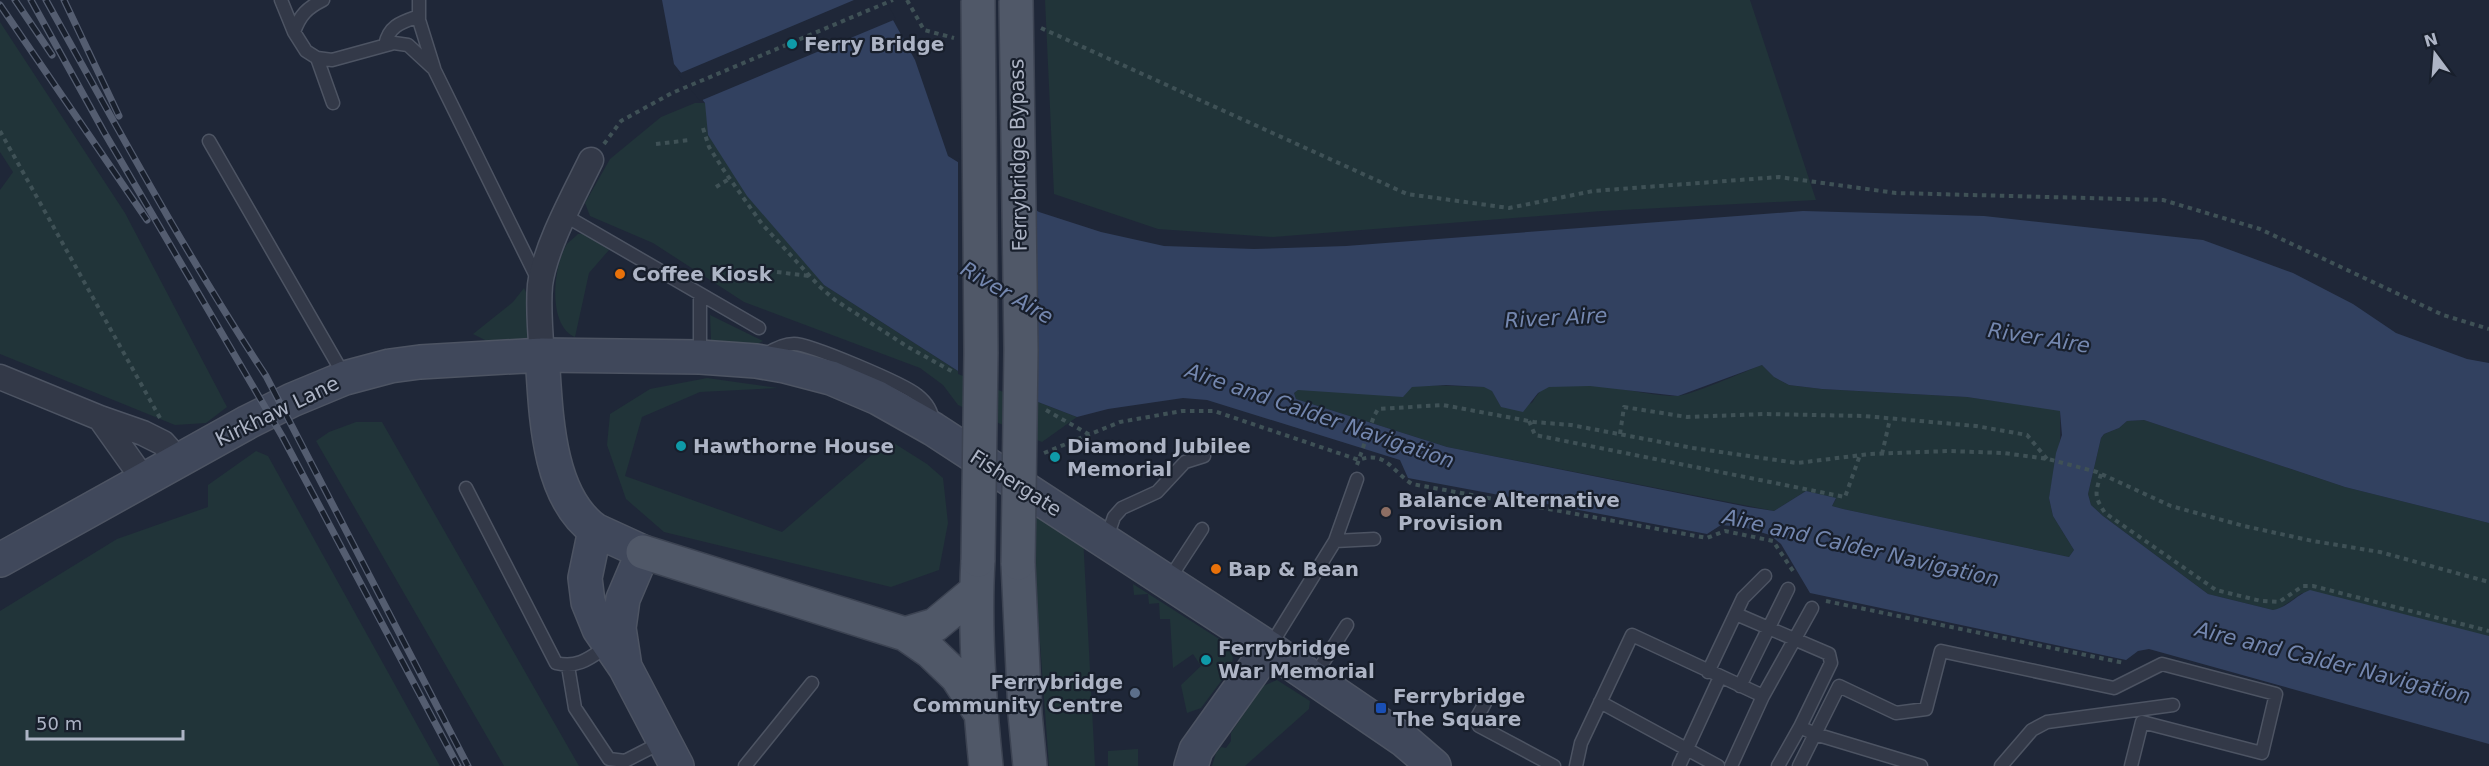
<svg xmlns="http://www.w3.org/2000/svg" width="2489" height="766" font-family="'DejaVu Sans',sans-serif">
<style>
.green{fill:#213439}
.water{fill:#324160;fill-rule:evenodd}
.pier{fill:#1f2738}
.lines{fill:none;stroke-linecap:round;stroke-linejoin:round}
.lane-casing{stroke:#4d5463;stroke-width:15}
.street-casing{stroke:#4d5463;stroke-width:27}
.secondary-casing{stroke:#4d5463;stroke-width:36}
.primary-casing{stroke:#3c4352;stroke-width:36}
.path{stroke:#3f5156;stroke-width:4;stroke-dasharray:4.5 4.5;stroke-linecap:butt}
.lane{stroke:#333948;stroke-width:12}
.street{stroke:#333948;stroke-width:24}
.secondary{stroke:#40485b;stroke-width:33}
.primary{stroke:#505868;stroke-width:33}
.rail-casing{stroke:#545d70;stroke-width:7}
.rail{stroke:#181f2c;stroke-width:4.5;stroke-dasharray:14;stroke-linecap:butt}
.primary-bridge-casing{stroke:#3c4352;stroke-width:36;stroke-linecap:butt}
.primary-bridge{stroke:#505868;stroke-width:33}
.culture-dot{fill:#0f9aa8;stroke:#181f2c;stroke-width:2}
.food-dot{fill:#e8710a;stroke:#181f2c;stroke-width:2}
.education-dot{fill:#8d6e63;stroke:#181f2c;stroke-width:2}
.service-dot{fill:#5c6f8a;stroke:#181f2c;stroke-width:2}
.transit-dot{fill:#1a4fb4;stroke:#181f2c;stroke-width:2}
.labels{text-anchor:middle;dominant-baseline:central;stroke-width:4.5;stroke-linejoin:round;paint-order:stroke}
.poi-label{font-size:20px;font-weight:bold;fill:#adb4c5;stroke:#181f2c;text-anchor:start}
.street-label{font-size:20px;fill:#adb4c5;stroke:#181f2c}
.water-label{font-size:21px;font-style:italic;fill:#7487af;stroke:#181f2c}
</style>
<rect width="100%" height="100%" fill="#1f2738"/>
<path class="green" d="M1045 0H1750L1816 200 1602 211 1273 237 1158 229 1054 194Z
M0 22 125 213 227 407 206 423 175 425 0 354V190L13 172 0 152Z
M695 103H706L708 135 824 285 958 371 1077 417 1042 442 1034 439 958 405 943 385 920 368 744 302 653 243 590 216 585 203 610 159 661 117Z
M578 234H585L609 250 589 273 575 337C547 325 553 266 567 244 570 241 575 237 578 234Z
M524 288 530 301 532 333 525 340 489 342 473 334 513 302Z
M710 315 763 341 759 343 753 354 716 347 711 340Z
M1762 365 1774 377 1789 385 1822 389 1967 397 2060 410V440L2049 498 2053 516 2074 550 2069 557 1843 509 1832 506 1836 499 1806 491 1774 511 1447 447 1296 399 1294 393 1298 390 1425 385 1485 387 1492 390 1501 407 1532 403C1536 396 1540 390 1548 387 1578 376 1643 396 1676 396 1691 396 1745 371 1762 365Z
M707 378 778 388 700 392 642 417 625 476 782 532 889 440 927 464 943 478 948 523 939 570 891 587 664 532 626 499 607 445 610 414 650 389Z
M2144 420 2345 487 2489 523V637L2302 593 2279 609 2273 610 2208 594 2103 516 2091 505 2088 494 2101 438 2104 434 2119 428 2127 421Z
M356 422H382L579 766H504L316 441 329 432Z
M256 451 268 456 440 766H0V611L117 539 208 507V485Z
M1034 514 1083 536 1095 766H1049L1034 561Z
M1133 584 1227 644 1233 658 1231 668 1201 708 1187 713 1181 685 1201 666 1193 654 1173 668 1170 619H1160L1159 603 1149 604 1148 594 1134 595Z
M1277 680 1310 701 1309 709 1245 766H1212L1216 753 1221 747 1226 748 1231 741V733L1263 686Z
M1138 749V766H1108V751Z"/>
<path class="water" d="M662 0H882L915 60 948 156 1039 212 1101 232 1164 246 1254 249 1346 246 1803 211 1984 216 2203 240 2293 273 2353 304 2396 333 2467 359 2489 363V523L2345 487 2144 420 2127 421 2119 428 2104 434 2101 438 2088 494 2091 505 2103 516 2208 594 2273 610C2287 608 2296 595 2310 590L2489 636V744L2149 649 2138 651 2126 660 1810 593 1781 544 1770 535 1743 527 1721 525 1707 534 1408 478 1400 460 1207 400 1183 398 1108 409 1077 417 958 371 824 285 747 196 708 135 705 103 674 64ZM1762 365 1774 377 1789 385 1822 389 1967 397 2060 411 2062 435 2056 453 2049 498 2053 516 2074 550 2069 557 1843 509 1832 506 1836 498 1806 491 1774 511 1748 507 1447 447 1296 399 1294 393 1298 390 1403 397 1412 387 1446 385 1484 387 1492 391 1501 407 1523 412 1538 393 1549 387 1590 386 1678 396Z"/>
<path class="pier" d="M854 0H885L896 19 700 101 678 74Z
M958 158 1035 206 1034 404 958 374Z"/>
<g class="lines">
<g class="lane-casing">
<path id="lane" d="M281 0 294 32 306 51 317 58 332 60 394 43 408 45 434 69 538 280
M419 0V20L434 68
M294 32C300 15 307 8 323 0
M385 45C389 25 402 22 419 16
M317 58 333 103
M209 141 345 377
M564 215 759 328
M700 294V355
M765 355C774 349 783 344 794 344 810 344 904 384 917 395 926 402 932 411 933 422
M466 488 556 663C578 669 591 657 609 645
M1106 540 1114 517 1122 508 1157 492 1185 462 1204 456
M1335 541 1374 539
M1168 581 1202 529
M1736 614 1829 654 1831 663 1800 727
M1269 648 1335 541 1357 479
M568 666 575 708 609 759 625 761 662 742
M1708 672 1743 598 1765 576
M1314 677 1347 625
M1740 686 1788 589
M1763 696 1812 608
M1600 702 1718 766
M1485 703 1476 719 1479 726 1554 766
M745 766 812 683
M1576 766 1581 743 1632 635 1763 696 1731 766
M1679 766 1720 677
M1778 766 1800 727 1815 734 1921 766
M1799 766 1839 686 1896 713 1926 709 1941 651 2114 688 2162 664 2276 694 2262 753 2142 722 2131 766
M2001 766 2032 730 2047 722 2173 705"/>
</g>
<g class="street-casing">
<path id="street" d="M542 355C540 331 538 308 540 285 545 247 574 195 591 160
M0 377 100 418 143 433 163 443 179 461
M100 418 144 480"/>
</g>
<g class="secondary-casing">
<path id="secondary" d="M542 355C546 409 546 495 595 530L643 552 623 599 619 628 625 667
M595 530 585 578 588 602 599 629 625 667 677 766
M0 560 248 422 292 400 345 378 390 366 420 362 542 355 700 357 756 361 785 366 831 378 878 398 933 429 1269 648 1405 741 1434 766
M1191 766 1196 750 1269 648"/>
</g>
<g class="primary-casing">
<path id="primary" d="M643 552 905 634 931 652 957 677 981 714
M978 560C974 628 979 698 986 766
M1018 563 1025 714 1030 766
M905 634 935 625 976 591"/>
</g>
<path class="path" d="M907 0 924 30 954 38
M1041 28 1407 194 1509 208 1593 191 1779 177 1896 193 2163 200 2260 229 2443 315 2489 329
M703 128 709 147 725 172 762 224 819 286 835 300 908 347 955 373
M0 131 160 418
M604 144 621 121 672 93 893 0
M656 144 690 140
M716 187 729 179
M777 272 809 276
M1046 410 1090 435
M1529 421 1535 435 1845 497 1860 455
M1620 434 1624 407 1687 417 1764 414 1864 416 1976 426 2027 435 2047 459
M1044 453 1120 422 1182 411H1214L1359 460C1385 450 1392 471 1412 484L1707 538 1725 531 1773 541 1795 574
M1882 454 1890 419
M1357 465 1374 416 1378 409 1443 405 1534 422 1571 425 1693 448 1797 463 1870 454 1948 451 2004 453 2048 459 2097 472 2171 506 2244 526 2313 541 2380 552 2489 582
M2101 474C2095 494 2094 496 2105 513L2216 590 2261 601 2279 602 2303 586H2313L2489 631
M1826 601 2124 663"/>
<use href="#lane" class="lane"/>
<use href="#street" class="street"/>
<use href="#secondary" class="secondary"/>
<use href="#primary" class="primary"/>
<g class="rail-casing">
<path id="rail" d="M15 0 52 55
M31 0 104 132 282 436 458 766
M46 0C117 127 186 255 266 376L468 766
M64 0 119 116
M0 5 147 220"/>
</g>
<use href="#rail" class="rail"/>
<g class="primary-bridge-casing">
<path id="primary-bridge" d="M1016 0 1021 350 1018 563
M978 560 981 353 978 0"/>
</g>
<use href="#primary-bridge" class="primary-bridge"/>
</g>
<g class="culture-dot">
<circle cx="792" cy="44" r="6"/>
<circle cx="681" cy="446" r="6"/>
<circle cx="1055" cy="457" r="6"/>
<circle cx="1206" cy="660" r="6"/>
</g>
<g class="food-dot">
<circle cx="620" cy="274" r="6"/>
<circle cx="1216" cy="569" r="6"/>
</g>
<circle class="education-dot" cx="1386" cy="512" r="6"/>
<circle class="service-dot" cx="1135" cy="693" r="6"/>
<rect class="transit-dot" x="1375" y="702" width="12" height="12" rx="3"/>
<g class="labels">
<g class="poi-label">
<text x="804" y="44">Ferry Bridge</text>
<text x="632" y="274">Coffee Kiosk</text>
<text x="693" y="446">Hawthorne House</text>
<text x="1067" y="446">Diamond Jubilee<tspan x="1067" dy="23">Memorial</tspan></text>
<text x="1398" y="500">Balance Alternative<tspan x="1398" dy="23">Provision</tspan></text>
<text x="1228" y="569">Bap &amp; Bean</text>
<text x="1218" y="648">Ferrybridge<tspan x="1218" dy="23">War Memorial</tspan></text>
<text x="1123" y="682" text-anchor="end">Ferrybridge<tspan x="1123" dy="23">Community Centre</tspan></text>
<text x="1393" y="696">Ferrybridge<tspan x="1393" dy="23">The Square</tspan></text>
</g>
<g class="street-label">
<text transform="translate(1018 155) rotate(-91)">Ferrybridge Bypass</text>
<text transform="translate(277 411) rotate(-26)">Kirkhaw Lane</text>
<text transform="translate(1016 483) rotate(33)">Fishergate</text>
</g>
<g class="water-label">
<text transform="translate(1007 293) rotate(30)">River Aire</text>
<text transform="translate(1556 318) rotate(-3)">River Aire</text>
<text transform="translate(2039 338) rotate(9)">River Aire</text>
<text transform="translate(1320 416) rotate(19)">Aire and Calder Navigation</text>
<text transform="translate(1861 548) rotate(13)">Aire and Calder Navigation</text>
<text transform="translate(2333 663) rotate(14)">Aire and Calder Navigation</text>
</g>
</g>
<g transform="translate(2435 54) rotate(344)" stroke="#181f2c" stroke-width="4.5" paint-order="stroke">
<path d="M0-4.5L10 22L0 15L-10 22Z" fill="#adb4c5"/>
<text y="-9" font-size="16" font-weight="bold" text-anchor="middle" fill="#adb4c5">N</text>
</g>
<path d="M27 730v9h156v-9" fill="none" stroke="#adb4c5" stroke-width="3"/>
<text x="36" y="730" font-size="18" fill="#adb4c5" stroke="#181f2c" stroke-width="4.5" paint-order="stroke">50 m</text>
</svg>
